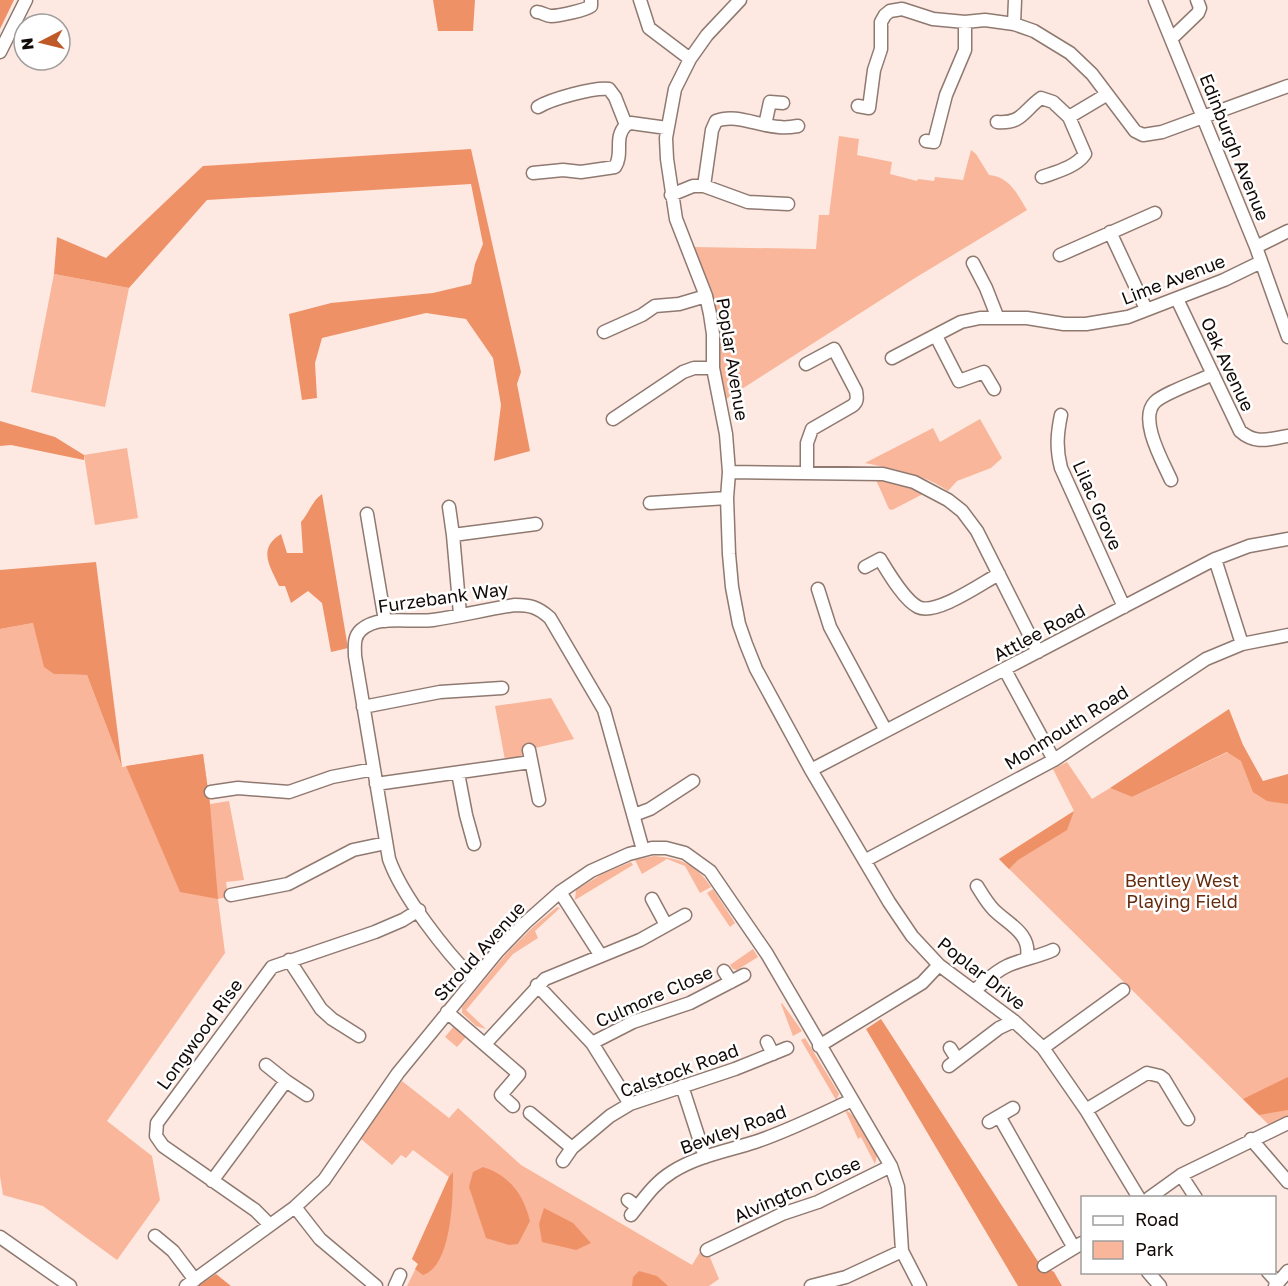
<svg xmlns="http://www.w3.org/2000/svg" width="1288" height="1286" font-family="'Golos Text',sans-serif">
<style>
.green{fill:#f9b69a}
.forest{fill:#ef9167}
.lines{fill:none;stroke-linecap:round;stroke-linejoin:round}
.minor-casing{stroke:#8f7970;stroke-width:15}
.minor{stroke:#fff;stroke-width:12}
.labels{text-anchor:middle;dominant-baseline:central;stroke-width:5;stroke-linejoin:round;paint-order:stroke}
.street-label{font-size:18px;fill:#110a07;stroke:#fff}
.park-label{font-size:18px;fill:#672c0f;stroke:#fff}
</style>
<rect width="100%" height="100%" fill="#fde9e1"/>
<path class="green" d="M839 136 859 139 857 155 892 162 890 174 917 181 918 179 934 181 935 177 963 180 971 150 976 154 989 175C1009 176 1018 195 1027 210L915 278 723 401 707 289 694 247 816 249 819 215H829Z
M54 274 129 288 105 407 31 392Z
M980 419 1002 458 991 468 957 481 948 491C924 474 892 469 865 463L933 428 940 442Z
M127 448 138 518 95 525 84 455Z
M876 480 903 485 918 491H923V494L892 510 889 509Z
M33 623 54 674 87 675 122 767 203 754 210 804 229 801 244 880 226 882 228 897 218 899 225 953 107 1121 152 1156 160 1200 117 1260 43 1206 3 1195 0 1176V629Z
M551 698 574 739 522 751 523 758 505 760 495 706Z
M1243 745 1270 795 1288 789V1117L1269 1125 999 859 1074 811 1053 769 1067 762 1092 799 1110 788 1132 797Z
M654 856C680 858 696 864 711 887L700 893 685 866 667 859 642 874 635 860Z
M631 862 633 865 575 900 576 890 602 874Z
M713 889 735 923 730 927 707 893Z
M557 907 560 908 535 931 538 938 513 954 466 1010 486 1029 476 1026 462 1013V1007L507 953 534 926Z
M753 949 758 957 737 970 733 969 730 965Z
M782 1003 802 1031 793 1036 781 1004Z
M454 1026 466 1037 457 1047 445 1037Z
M805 1038 835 1087 839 1094 836 1100 801 1040Z
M402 1081 449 1118 458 1108 521 1165 692 1265 703 1247 709 1255 719 1279 709 1286H407L418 1264 412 1259 449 1177 413 1150 406 1158 401 1155 392 1165 361 1139 374 1118Z
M845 1110C857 1114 870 1143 877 1155L875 1164 861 1137 858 1139Z"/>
<path class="forest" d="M0 0H14L0 29Z
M433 0H475L473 31H438Z
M471 149 521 372 517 384 530 451 494 461 501 405 493 358 466 319 426 313 322 338 315 363 317 398 302 400 289 314 331 303 433 293 471 284 475 264 483 244 471 184 207 200 129 288 54 274 57 237 106 258 203 166Z
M0 421 55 437 84 455V460L11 445 0 446Z
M322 494 348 648 331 652 322 603 308 591 291 603 285 586H279C270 566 257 549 281 534L287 553H303L301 522C309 513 312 501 322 494Z
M96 562 122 767 87 675 54 674 44 667 33 623 0 629V570Z
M1229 709 1243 745 1263 781 1288 774V804L1267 801 1253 792 1241 761 1227 752 1132 797 1110 788Z
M203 754 210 804 218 899 180 892 126 766Z
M1074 811 1067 830 1018 860 1009 869 999 859Z
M881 1019 1039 1263 1054 1272 1062 1286H1018L866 1029Z
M1288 1077V1110L1259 1115 1243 1099Z
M483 1167C510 1176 523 1194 530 1221L518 1244 509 1245 486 1238 469 1187 473 1172Z
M453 1172C453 1197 452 1266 423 1275L415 1269 418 1264 412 1259 449 1177Z
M544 1208 573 1223 591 1243 576 1250 542 1242 539 1224Z
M639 1271 657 1276 668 1286H632L633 1277Z
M216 1274 231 1286H198Z"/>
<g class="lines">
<g class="minor-casing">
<path id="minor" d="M640 0 649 28 690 59
M740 0 707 35 690 59 675 89 666 138 667 159 676 219 706 296 710 314 713 334V368L726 434 729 472 727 498 729 554 732 587 739 624 746 644 756 669 811 770 889 902 912 936 939 965 1014 1021 1043 1048 1086 1110 1139 1198
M1155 0 1256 247 1288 337
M537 12C542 12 546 16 551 16 559 16 586 10 591 6V0
M1014 24 1015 0
M1171 39 1198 13 1200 8 1197 0
M0 52 26 0
M858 106 869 108 874 70 881 49V22L885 15 890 11 902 9 933 19 965 22 985 20 1014 24 1034 31 1070 53 1092 74 1135 131 1143 135 1162 132 1288 86
M997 122C1022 124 1023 111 1041 98L1053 102 1069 117 1106 95
M626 125 631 123 667 128
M765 125 770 102 783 103
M926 141 934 142 946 95 965 50V22
M533 173 563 170 581 172 615 167C624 153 613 138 626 125L615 97 609 89C594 87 551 99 538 107
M1042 177C1056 172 1076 167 1085 154L1069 117
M671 195 693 186H704
M788 204 748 202 704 186 712 130 716 121C736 113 758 126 779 127 785 128 792 127 798 126
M1110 232 1146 309
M1256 247 1288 231
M1060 255 1155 213
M973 263 986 288 997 316
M1177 299 1240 431C1256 445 1269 439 1288 436
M604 332 642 315 655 306 679 304 706 296
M936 336 959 381 984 372 994 389
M892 358 961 322 980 318H1027L1064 324H1086L1128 317 1224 280 1261 262
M806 364 834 349 856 391C857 397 858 402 852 406L812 429 807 443V473
M1061 415C1057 434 1056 449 1061 468L1124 607
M613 419 683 372 694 368H713
M729 472 883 474 914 482 948 500 962 511 977 531 1038 652
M1171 480C1163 462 1138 419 1155 402 1164 393 1199 381 1213 374
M650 503 727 498
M449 507 453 535
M367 514 385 621
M1215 559 1242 644
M865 567 880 559C888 572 904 600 918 607 936 616 982 583 999 574
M818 589 830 627 886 731
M460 614 453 535 536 524
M1005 670 1054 760
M363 707 440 692 502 688
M529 750 539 800
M811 770 1215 559 1249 546 1288 539
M458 773 466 815 474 844
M376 784 531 762
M211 792 238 788 289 792 332 777 374 769
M634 815 650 809 693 781
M866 860 1054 760 1206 659 1242 644 1288 635
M977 886C982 894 987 903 994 910 1008 924 1031 933 1027 957
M560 892 601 956
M231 895 288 884 353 850 386 843
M652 899 666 925
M289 960 321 1009 332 1019 359 1036
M724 971 731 982
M474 980C446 952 402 896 389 859L355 656C355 648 353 637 361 630 379 614 410 623 433 620 460 616 487 609 515 605 530 605 538 607 550 618L604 710 643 850
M537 985 592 1043 630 1104
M975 990C985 982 994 972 1007 966 1022 959 1038 957 1053 950
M447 1012 519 1074 501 1095 513 1106
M767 1042 773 1054
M592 1043 633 1022 690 1003 744 975
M485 1044 545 979 640 940 685 915
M819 1046 922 983 939 965
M950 1048 957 1059
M1043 1048 1123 990
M266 1065 286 1081
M949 1066 999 1028 1014 1021
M682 1086 705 1157
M1086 1110 1147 1073 1160 1076 1164 1079 1188 1119
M530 1113 572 1148
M999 1116 1074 1248
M989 1122 1013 1108
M1251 1139 1288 1182
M563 1161 572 1148 610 1116 630 1104 735 1069 787 1048
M1181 1175 1196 1198
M212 1181 286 1081 307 1095
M1149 1198 1181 1175 1288 1123
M628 1200 637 1207
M295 1207 320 1239 376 1286
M631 1215C644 1199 654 1183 672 1172 697 1156 727 1151 755 1142 788 1131 820 1115 852 1100
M270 1225 255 1210 163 1146 156 1136 157 1123 272 967 375 932 403 920 419 910
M155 1236 173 1251 195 1280
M0 1237 70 1286
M707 1250 782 1214 818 1202 891 1166
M1044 1266 1082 1243
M1148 1272 1160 1286
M1268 1272 1278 1283
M186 1286 295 1207 324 1180 398 1073 498 951 525 923 560 892 591 871 629 854 652 848H666L685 853 710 871 767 954 891 1166 898 1187 902 1251 920 1286
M395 1286 400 1275
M811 1286 846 1277 902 1251
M1275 1286 1288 1271"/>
</g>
<use href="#minor" class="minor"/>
</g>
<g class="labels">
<g class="street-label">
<text transform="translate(1235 147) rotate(68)">Edinburgh Avenue</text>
<text transform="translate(1173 279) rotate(-21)">Lime Avenue</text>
<text transform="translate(733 359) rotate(81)">Poplar Avenue</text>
<text transform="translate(1228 364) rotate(65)">Oak Avenue</text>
<text transform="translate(1098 505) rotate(66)">Lilac Grove</text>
<text transform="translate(443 597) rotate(-8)">Furzebank Way</text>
<text transform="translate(1039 632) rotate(-28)">Attlee Road</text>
<text transform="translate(1066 727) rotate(-32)">Monmouth Road</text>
<text transform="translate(479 951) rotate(-48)">Stroud Avenue</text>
<text transform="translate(982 973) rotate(38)">Poplar Drive</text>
<text transform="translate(654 996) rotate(-24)">Culmore Close</text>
<text transform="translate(199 1034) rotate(-54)">Longwood Rise</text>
<text transform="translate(679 1070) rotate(-20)">Calstock Road</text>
<text transform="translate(733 1129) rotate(-20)">Bewley Road</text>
<text transform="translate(797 1189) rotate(-24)">Alvington Close</text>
</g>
<g class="park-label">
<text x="1182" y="880">Bentley West<tspan x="1182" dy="21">Playing Field</tspan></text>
</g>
</g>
<rect x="1081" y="1196" width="195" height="78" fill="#ffffff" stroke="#a09d9c" stroke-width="1.5"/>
<rect x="1093" y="1216" width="30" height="9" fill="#ffffff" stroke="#a09d9c" stroke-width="1.5"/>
<text x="1135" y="1226" font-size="18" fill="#110a07">Road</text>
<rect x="1093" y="1241" width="30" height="18" fill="#f9b69a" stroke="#a09d9c" stroke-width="1.5"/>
<text x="1135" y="1256" font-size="18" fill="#110a07">Park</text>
<g transform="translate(42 42) rotate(263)"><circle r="28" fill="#ffffff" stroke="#a09d9c" stroke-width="1.5"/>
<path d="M0-4.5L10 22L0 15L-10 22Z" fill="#bf5a28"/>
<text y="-9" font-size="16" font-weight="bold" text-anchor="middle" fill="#110a07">N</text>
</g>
</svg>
